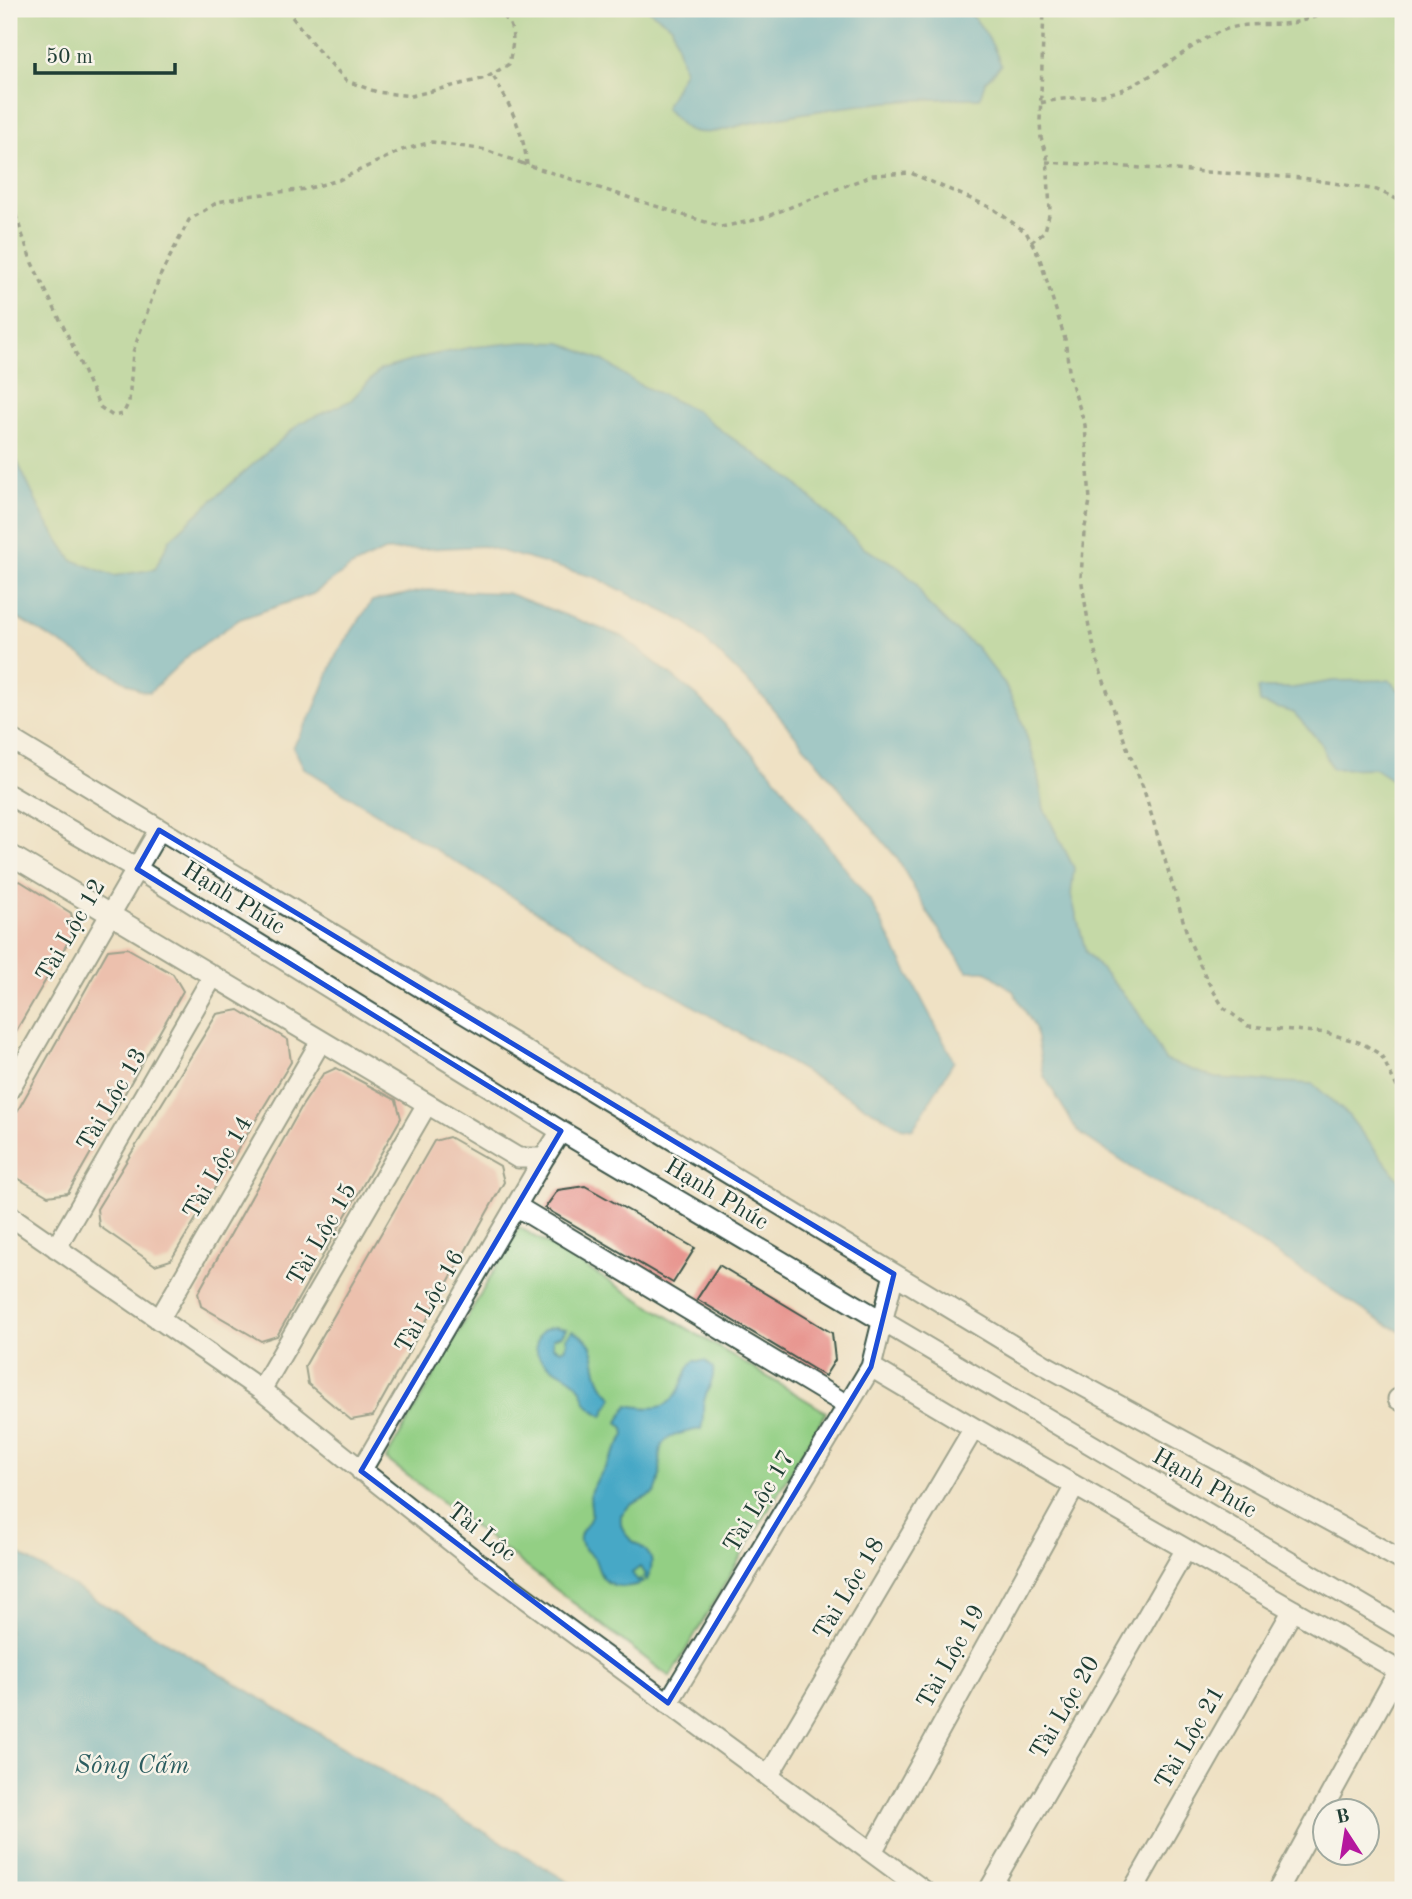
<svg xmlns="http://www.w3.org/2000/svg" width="1412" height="1899" font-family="'Old Standard TT',serif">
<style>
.green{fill:#93cf84;stroke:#59865c;stroke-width:2}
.water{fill:#46a8c6;stroke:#32727d;stroke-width:2}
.building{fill:#e89791}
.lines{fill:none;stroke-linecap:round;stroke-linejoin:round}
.minor-casing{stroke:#3e564a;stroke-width:23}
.path{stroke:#3e564a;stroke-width:3.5;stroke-dasharray:5 5;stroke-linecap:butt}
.minor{stroke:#fff;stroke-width:19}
.marked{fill:none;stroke:#1d4ed8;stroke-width:5;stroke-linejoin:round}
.labels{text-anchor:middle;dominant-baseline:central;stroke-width:5;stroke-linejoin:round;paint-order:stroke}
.street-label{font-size:24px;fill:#1f3d34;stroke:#f7f3e8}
.water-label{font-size:26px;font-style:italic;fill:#2b5d60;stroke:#f7f3e8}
</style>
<rect width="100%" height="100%" fill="#f7f3e8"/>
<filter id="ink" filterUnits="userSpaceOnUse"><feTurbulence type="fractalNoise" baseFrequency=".0143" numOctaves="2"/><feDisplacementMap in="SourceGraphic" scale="14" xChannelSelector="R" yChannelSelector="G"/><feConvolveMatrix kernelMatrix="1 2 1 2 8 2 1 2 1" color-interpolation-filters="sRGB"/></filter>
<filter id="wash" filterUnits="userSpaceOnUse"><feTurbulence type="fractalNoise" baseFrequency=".00686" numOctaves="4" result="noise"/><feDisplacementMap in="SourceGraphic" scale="28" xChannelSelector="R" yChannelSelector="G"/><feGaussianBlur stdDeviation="1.57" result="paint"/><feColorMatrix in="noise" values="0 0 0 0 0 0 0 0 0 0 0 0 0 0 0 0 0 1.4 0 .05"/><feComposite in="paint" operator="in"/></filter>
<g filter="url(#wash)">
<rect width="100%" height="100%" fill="#efe1c4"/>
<path class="green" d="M9 9H1403V1228L1180 1106 1030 918 547 483 171 608 9 538Z
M519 1227 826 1412 670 1677 386 1459Z"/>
<path class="water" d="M647 9H966C983 26 993 43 1001 65L985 82 980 98C902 97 823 108 746 124 729 128 706 137 689 130 680 126 672 114 665 108L684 71 672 26Z
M524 342 562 343 604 361 636 383 695 410 722 431 792 480 865 549 895 564 916 583 926 602 948 624 976 647 1004 683 1019 713 1036 765 1044 809 1074 868 1071 895 1086 952 1135 1007 1165 1060 1215 1078 1313 1084 1347 1114 1403 1185V1333L1377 1319 1255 1240 1132 1168 1078 1132 1044 1076 1035 1028 1013 991 986 971H967L929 915 897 858 765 699 687 623 597 578 483 546 384 551 351 567 313 594 240 619 191 653 150 692 141 691 9 613V444L44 518 72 560 114 576 155 569 170 539 208 504 300 423 350 401 380 370 427 356 473 347Z
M427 590 507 593 623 637 697 696 770 771 871 902 954 1061 913 1129 901 1127C699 1012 501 891 304 768L293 747 313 712 337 653 372 601Z
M1389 680 1403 694V787L1374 768 1332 769 1320 742 1294 713 1260 703 1258 688H1293L1333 681Z
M555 1327 566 1329 562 1335 553 1338V1347L561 1350 565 1348 567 1342 566 1338 572 1331C608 1344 583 1372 613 1397L603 1416C577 1401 591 1402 577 1384 565 1369 528 1366 538 1338 541 1330 547 1328 555 1327Z
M694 1361H705L713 1368C715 1383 704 1392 703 1407 703 1415 704 1420 701 1429 637 1440 672 1453 655 1493L630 1505 621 1515C621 1519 620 1524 622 1527 629 1550 664 1544 647 1580L644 1577 646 1574 640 1567 632 1573 638 1581 641 1579 643 1582C629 1589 607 1589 600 1573 597 1567 597 1563 594 1558 589 1552 582 1549 580 1541 578 1531 589 1525 591 1516 593 1509 588 1501 591 1490L625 1435 624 1428 618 1422 628 1405C656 1411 672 1410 683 1381 687 1373 687 1367 694 1361Z
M9 1548 582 1890H9Z"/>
<g id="blocks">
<path class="building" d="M20 881 71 913 75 930 9 1043V884Z
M127 948 173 974 183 991 68 1193 48 1196 9 1173V1126L108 950Z
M239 1010 288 1040 291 1062 171 1260 155 1265 99 1226 97 1209 217 1014Z
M336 1068 396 1100 401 1118 277 1336 261 1341 201 1306 198 1293 302 1106 323 1074Z
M449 1137 500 1166 504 1182 373 1416 351 1420 308 1384 305 1366 434 1141Z
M585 1186 695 1248 673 1283 545 1208 558 1190Z
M719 1265 832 1333 835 1360 825 1376 697 1299Z"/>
</g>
</g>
<g filter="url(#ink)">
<use href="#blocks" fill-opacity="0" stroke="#3e564a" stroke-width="2"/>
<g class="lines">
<g class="minor-casing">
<path id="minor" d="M9 738 1043 1364 1403 1561
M9 795 137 869 561 1131 1403 1629
M9 854 518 1158H544L561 1131
M9 1090 159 830
M516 1206 847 1405
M9 1215 261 1390 478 1563 923 1890
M56 1248 213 976
M159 1320 321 1041
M871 1367 974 1428 1403 1673
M261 1390 427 1104
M1398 1399 1403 1402
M361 1471 544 1158
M668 1703 871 1367 894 1274
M769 1775 974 1428
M872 1852 1075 1486
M989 1890 1186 1549
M1133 1890 1293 1610
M1278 1890 1399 1670"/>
</g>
<path class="path" d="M286 9 316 48 347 81 377 92 411 96 486 78 509 64C514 39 518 24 494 9
M1041 103C1071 95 1102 100 1131 86 1164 71 1190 43 1224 30 1243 23 1263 25 1283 24 1302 22 1317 17 1334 9
M1046 162 1302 178 1377 190 1403 202
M521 163 721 227 760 219 873 175 911 173 992 208 1026 232 1039 256 1065 339 1070 378 1085 425 1090 501 1084 532 1081 577 1089 627 1099 667 1126 745 1143 787 1189 940 1207 980 1223 1007 1248 1026 1327 1033 1362 1043 1381 1055 1403 1099
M9 196 32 263 71 342 85 375 100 407 113 416 123 414 129 402 133 352 160 276 189 220 218 202 247 196 306 189 339 180 402 150 432 142 486 150 527 165C524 132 509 103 492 74
M1031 242 1045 231 1050 211 1047 155 1041 138 1040 121 1044 9"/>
<use href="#minor" class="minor"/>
</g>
</g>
<path d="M0 0H1412V1899H0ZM159 830 894 1274 871 1367 668 1703 361 1471 561 1131 137 869Z" fill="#efe1c4" fill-opacity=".55" fill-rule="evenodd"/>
<path class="marked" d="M159 830 894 1274 871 1367 668 1703 361 1471 561 1131 137 869Z"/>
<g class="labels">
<g class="street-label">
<text transform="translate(233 899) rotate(32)">Hạnh Phúc</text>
<text transform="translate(72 931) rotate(-60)">Tài Lộc 12</text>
<text transform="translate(113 1100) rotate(-60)">Tài Lộc 13</text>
<text transform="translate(219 1168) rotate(-60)">Tài Lộc 14</text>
<text transform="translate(716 1195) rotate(31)">Hạnh Phúc</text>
<text transform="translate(323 1235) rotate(-60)">Tài Lộc 15</text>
<text transform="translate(431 1302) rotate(-60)">Tài Lộc 16</text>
<text transform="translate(1204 1484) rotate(30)">Hạnh Phúc</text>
<text transform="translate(760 1502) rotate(-59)">Tài Lộc 17</text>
<text transform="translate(481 1533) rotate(38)">Tài Lộc</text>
<text transform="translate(850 1589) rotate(-59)">Tài Lộc 18</text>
<text transform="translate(952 1657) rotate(-61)">Tài Lộc 19</text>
<text transform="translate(1066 1708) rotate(-60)">Tài Lộc 20</text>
<text transform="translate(1191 1738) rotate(-60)">Tài Lộc 21</text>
</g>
<g class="water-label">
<text x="132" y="1766">Sông Cấm</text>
</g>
</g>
<rect width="1412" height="1899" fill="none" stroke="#f7f3e8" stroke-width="35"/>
<g transform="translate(1346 1832) rotate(348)"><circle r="33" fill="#f7f3e8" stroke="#a1aaa0" stroke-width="2"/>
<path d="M0-5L12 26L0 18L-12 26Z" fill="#b5179e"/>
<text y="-10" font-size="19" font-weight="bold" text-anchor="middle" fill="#1f3d34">B</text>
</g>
<path d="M35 63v10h140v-10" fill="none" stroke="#1f3d34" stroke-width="3.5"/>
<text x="46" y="63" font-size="21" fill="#1f3d34" stroke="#f7f3e8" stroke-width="5" paint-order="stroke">50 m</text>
</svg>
